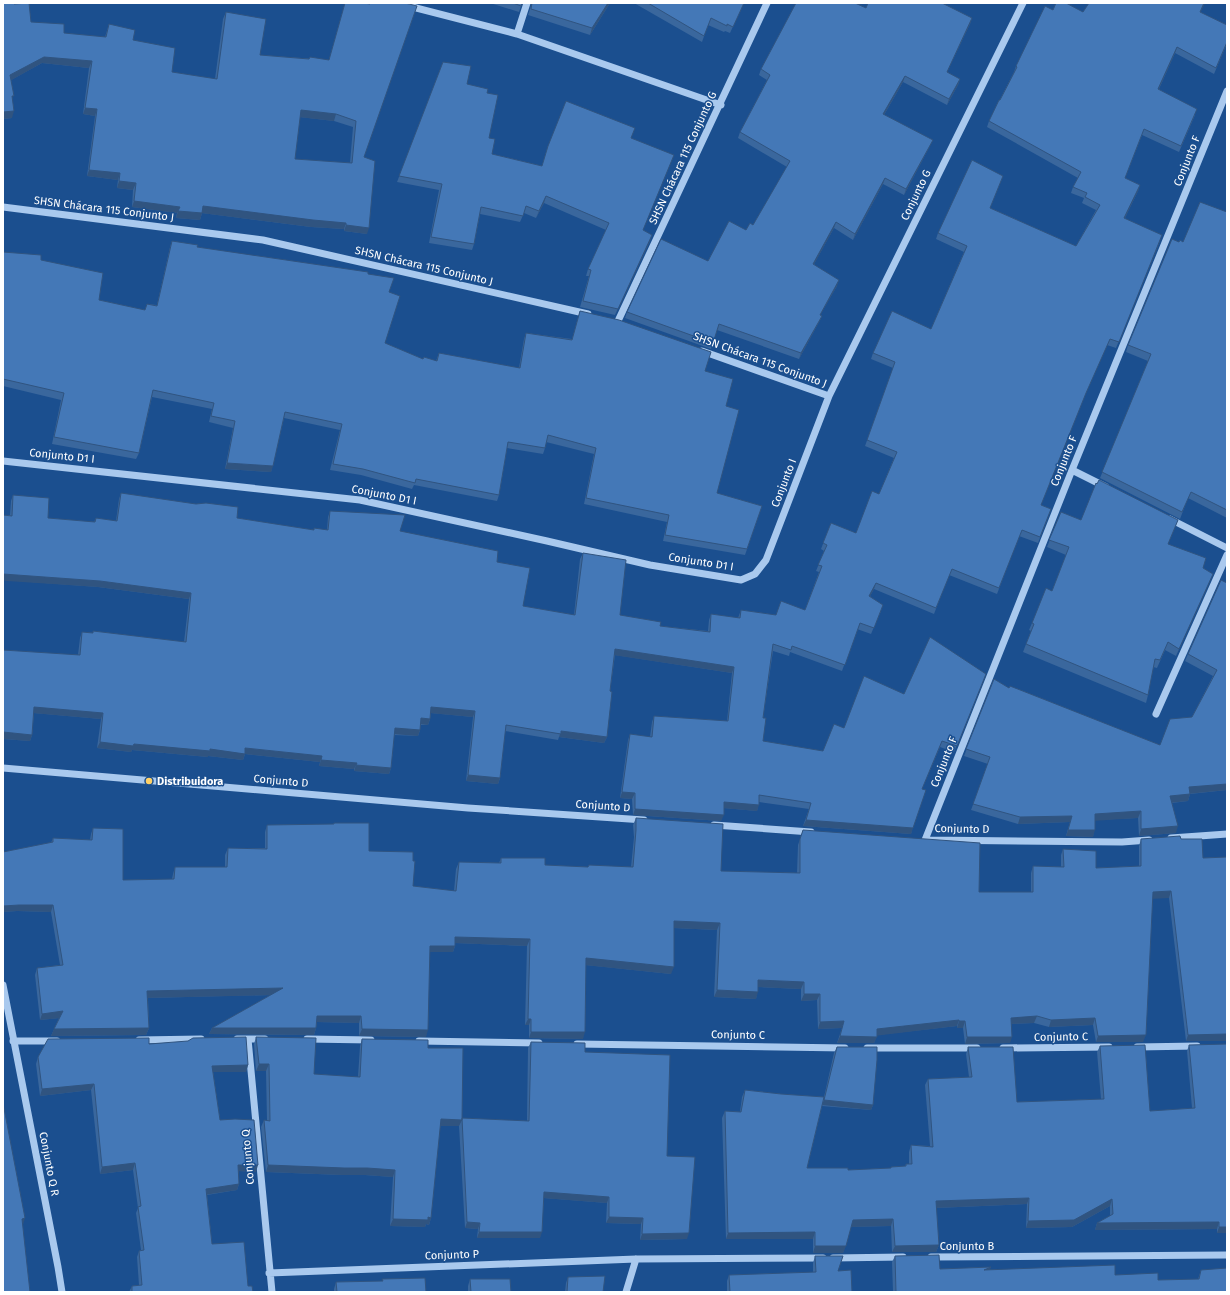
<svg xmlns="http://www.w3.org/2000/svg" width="1230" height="1295" font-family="'Fira Sans',sans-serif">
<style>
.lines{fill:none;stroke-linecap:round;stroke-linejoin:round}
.minor{stroke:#a9c9ee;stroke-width:7}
.wall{fill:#3a679d;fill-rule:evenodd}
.shaded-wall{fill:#305480}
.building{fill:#4478b7;stroke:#305480;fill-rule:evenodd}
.poi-dot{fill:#ffd166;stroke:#1b4f8f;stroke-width:1.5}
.labels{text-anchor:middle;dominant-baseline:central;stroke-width:3;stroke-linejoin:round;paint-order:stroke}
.street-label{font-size:11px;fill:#fff;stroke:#1b4f8f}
.poi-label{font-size:11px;font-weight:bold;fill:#fff;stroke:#1b4f8f;text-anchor:start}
</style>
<rect width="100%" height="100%" fill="#1b4f8f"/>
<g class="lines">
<path class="minor" d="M397 3 517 34 721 105
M517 34 527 3
M3 207 263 240 588 314
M618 321 767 3
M702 351 829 396
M3 461 360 500 547 541 650 565 741 580 755 574 766 560 829 396 1023 3
M1072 470 1106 487
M1170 519 1227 548
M1156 714 1227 555
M3 768 468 808 644 820
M714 825 811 832
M1171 838 1227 834
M925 840 1072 470 1227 91
M928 840 1122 842 1149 840
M3 985 58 1267 62 1292
M237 1039H265
M248 1039 272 1292
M307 1039 371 1040
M139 1040 201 1039
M13 1041H57
M419 1041 539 1043
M577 1044 845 1048
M1137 1047 1197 1046
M867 1048H977
M1003 1048 1109 1047
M931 1257 1227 1255
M833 1258 903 1257
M269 1273 636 1259 823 1258
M626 1292 636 1259"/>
</g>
<path class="wall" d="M3 3 14 4 31 22 64 33 105 37 109 24 133 40 172 72 215 79 223 19 226 12 260 55 329 60 345 3 369 4 370 3H405L364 157 367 234 344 231V229L311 227 202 213 200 220 176 218 177 213 132 207 133 190 117 188 118 180 87 176 95 116 83 114 89 68 42 63 11 80 12 100V118L3 119ZM300 117 334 121 353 127 350 163 295 159Z
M490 3H522L519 12Z
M532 3H610L590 35 528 15Z
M634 3H744L730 33 725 31 724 32 708 25 702 42Z
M1089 3H1205L1200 12 1227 25V43L1214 74 1175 53 1159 89 1195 115 1179 152 1142 135 1125 178 1140 185 1138 191 1125 218 1160 241 1116 348 1107 345 1083 399 1041 505 1051 509 1038 543 1019 536 997 594 949 575 934 614 874 589 870 596 881 611 871 634 857 629 842 671 790 652 789 656 773 651 763 718V741L823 751 844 728 904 694 986 674 954 752 940 747 922 789 911 834 803 826 809 809 759 802 757 811 724 808 721 821 633 815 632 799 620 798 628 740 630 734 650 737 652 722 654 716 727 721 732 673 615 655 610 691 607 737 604 743 559 737 558 740 505 731 500 778 498 784 466 781 473 717 431 713 430 719 428 725H420V730L418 736 394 735 391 768 389 774 354 771V769L319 766 320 762 245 754 243 760 208 756V757L132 750 131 752 97 748 101 719 34 713 32 735 30 741 3 739V650L78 655 80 638 82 632 93 633V631L184 642 189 599 98 587 3 580V515H10L11 501 13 495 48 518 94 522 96 518 116 521 119 499 121 493 237 518 314 530H327L328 517 330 511 400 531 497 562 523 606 574 615 580 559 583 553 620 615 660 626 708 631 709 620 711 614 738 618 741 610 776 615 805 610 819 572 816 571 824 551 821 549 831 523 856 533 879 494 894 458 865 446 893 368 871 359 873 353 931 329 964 252 936 239 938 233 1003 176 990 208 1076 246 1096 210 1082 203 1084 198 1071 193 1073 187 1078 178 987 127 989 121 1014 72 1016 66 1053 10 1083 12Z
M866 8 972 18 970 24 947 72 960 79 958 85 947 105 903 82 884 115 930 146 904 195 883 184 853 240 834 228 814 264 837 286 820 315 822 316 819 322 799 359 717 330 711 349 625 318 627 312 708 261 753 225 787 167 738 138 740 132 767 80 759 75 761 69Z
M443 62 467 84 487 93 489 138 492 154 542 166 548 146 631 139 643 231 652 235 650 241 615 315 580 307 589 276H586L588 269 606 230 544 203 536 218 524 213 520 222 480 214 474 244 472 250 429 243 439 190 397 182Z
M1227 212V518L1188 498 1180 519 1100 478 1148 361 1126 352 1128 345 1179 242H1183Z
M172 241 197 247 368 274 389 292 385 343 423 359 436 361 439 353 519 368 524 339 526 333 572 339 580 311 705 371 726 406 717 493 762 506 745 555 663 541 667 522 584 504 594 454 546 442 545 448 543 454 507 448 499 495 497 501 414 485 412 489 361 475 330 470 340 430 284 418 271 472 225 469 233 428 209 422 212 409 152 397 139 453 136 459 52 444 61 400 3 386V252L41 260 99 300 145 310 147 304 157 305 170 247Z
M1061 512 1081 520H1178L1168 544 1203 568 1213 574 1176 656 1165 650 1157 668 1153 667 1148 695 1146 703 1023 652 1031 631 1029 630 1032 623 1052 591 1066 555 1047 547Z
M1227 583V790L1190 794 1188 801 1172 803 1176 833 1139 836 1138 818 1095 820 1093 837 1066 836 1070 822 1018 824 971 810 988 764 964 756 994 679 1009 688 1160 745 1192 717 1213 676 1185 661 1188 654Z
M636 818 721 871 797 873 798 845 803 830 979 892H1031V873L1033 866 1061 867V855L1063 849 1096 868 1139 866V846L1141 839H1181L1203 858 1227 857V1041H1186L1169 898H1152L1143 1042H1096L1093 1025 1049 1027 1034 1023 1011 1024 1010 1043 965 1044 963 1028H957V1026L877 1035 874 1043H837L842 1028 818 1029 817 1000 801 1001V989L758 987 756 999 714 997 717 930 674 928 671 974 586 965 583 1039 529 1038V1025H525L527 946 455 943V946L453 952H429L426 1037 359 1036V1023L317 1022 316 1028 314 1035 209 1034 212 1028 271 995 148 998 149 1028 146 1035 51 1036 59 1018 40 1020 35 975 37 968 60 965 51 912 17 911 3 912V852L51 843 53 838 90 840 91 834 93 828 123 880 172 879 173 874 175 867H225V855L228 848H265V832L267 825 333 824 334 823 369 851 413 861V886L454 891 456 869 459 862 499 863 501 858 545 865 588 867H631L634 837 633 825Z
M256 1037 314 1074 358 1077 360 1046 362 1039 428 1048 462 1118 527 1121 528 1048 531 1042 585 1052 667 1156 687 1239 640 1240 641 1224 606 1223 607 1203 544 1198 540 1238H477L478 1229 465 1228 459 1126H440L431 1218 429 1225 426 1224 425 1227 390 1226 393 1177 365 1175H342L266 1172 261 1127 264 1120 267 1121 266 1071H256L254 1044Z
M149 1044 248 1065 246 1072H213L220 1120 256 1172 239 1171V1184L237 1190 207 1195 212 1244 253 1292H129L132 1286 139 1285 137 1257 139 1251 141 1250 136 1213 138 1208 133 1170 100 1174 91 1090 40 1096 36 1064 38 1057Z
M1189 1045 1227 1233H1217V1229L1095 1230 1097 1223 1110 1216V1206L1072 1227 1026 1228 1027 1204 936 1208 939 1245 936 1252H892L891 1226 851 1227 843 1253H813V1239H726L722 1118 725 1111 740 1112 742 1097 745 1090 781 1094 824 1097 834 1053 837 1047 873 1105 871 1110 822 1106 807 1168 848 1170 891 1168V1167L905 1166 906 1164H909V1152L911 1145 930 1146 925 1085 928 1079 969 1077 966 1054 968 1047 1017 1102 1101 1099 1097 1052 1100 1046 1150 1111 1192 1108 1187 1051Z
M815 1256 838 1271 852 1292H727V1281L729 1275 813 1273V1263Z
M895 1256 940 1269 991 1267 989 1270 1115 1275 1158 1280 1198 1279 1201 1270 1227 1292H893L892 1262Z
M568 1277 603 1292H565L566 1283Z
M382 1279 426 1292H334V1289L336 1282 382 1281Z
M470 1279 511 1292H468V1286Z"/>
<path class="shaded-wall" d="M608 3H610L590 35 592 28Z
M1204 3H1205L1198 18 1200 12Z
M972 18 970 24 944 78 947 72Z
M1177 47 1175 53 1156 95 1158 89Z
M44 57 92 61 89 68 42 63 8 82 10 75Z
M905 76 903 82 881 120 883 114Z
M960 79 958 85 947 105 949 99Z
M85 108 97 109 95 116 83 114Z
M301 110 336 114 334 121 298 117Z
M14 111 12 118 3 119V112Z
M933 140 930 146 904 195 906 189Z
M89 170 120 173 118 180 87 176Z
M885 178 883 184 853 240 855 234Z
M119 181 136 183 133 190 117 188Z
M1140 185 1138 191 1122 224 1124 218Z
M546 196 544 203 536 218 539 211Z
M134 201 180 207 177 213 132 207Z
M203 206 346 223 344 229 311 227 201 213Z
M178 211 202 213 200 220 176 218Z
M836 222 834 228 811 270 813 264Z
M346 225 369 228 367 234 344 231Z
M652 235 650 241 615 315 618 309Z
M839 280 837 286 817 321 820 315Z
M822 316 819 322 799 359 801 353Z
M1110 339 1107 345 1083 399 1086 393Z
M227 463 273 466 271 472 225 469Z
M3 574 100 581 191 593 189 599 98 587 7 581 3 580Z
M1213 574 1210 581 1176 656 1179 649Z
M876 583 874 589 867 602 869 596Z
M615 649 734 667 732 673 613 655Z
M34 707 103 713 101 719 32 713Z
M431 707 475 711 473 717 429 713Z
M421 718 430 719 428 725 419 724Z
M395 728 420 730 418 736 393 734Z
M561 731 607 737 604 743 559 737Z
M3 732 32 735 30 741 3 739Z
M100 742 210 749 245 748 322 756 320 762 245 754 243 760 208 756V757L132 750 131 752 97 748Z
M321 760 357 763 354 769 319 766Z
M356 765 391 768 389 774 354 771Z
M468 775 500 778 498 784 466 781Z
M1227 784V790L1187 794 1189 787Z
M622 792 635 793 632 799 620 798Z
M1190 794 1188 801 1168 803 1170 796Z
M724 802 759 805 757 811 722 808Z
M635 809 724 815 721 821 633 815Z
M1141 811 1138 818 1092 821 1095 814Z
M1072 816 1070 822 1018 824 1020 817Z
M806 820 913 828 911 834 803 826Z
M1178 826 1176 833 1139 836 1141 829Z
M1068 830H1095L1093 837 1066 836Z
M1171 891 1169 898 1150 899 1153 892Z
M19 905H53L51 912 17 911 3 912V906Z
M674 921 720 923 717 930 672 928Z
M455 937 530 939 527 946 453 943Z
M430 946H455L453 952H427Z
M586 958 674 967 671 974 584 965Z
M758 980 804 982 801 989 756 987Z
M283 988 281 995 145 998 147 991Z
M717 990 758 992 756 999 714 997Z
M804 994H820L817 1000 801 1001Z
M63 1011 61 1018 40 1020 42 1014Z
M317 1016H361L359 1023 315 1022Z
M1037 1016 1034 1023 1009 1024 1011 1018Z
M1095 1018 1093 1025 1049 1027 1051 1020Z
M528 1019H531L529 1025H525Z
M959 1020 957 1026 874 1036 877 1029Z
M844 1021 842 1028 818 1029 820 1022Z
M959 1021H965L963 1028H957Z
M149 1028 146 1035 51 1036 54 1029Z
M212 1028H316L314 1035 209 1034Z
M362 1029 428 1030 426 1037 359 1036Z
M531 1032H585L583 1039 529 1038Z
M1227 1034V1041H1186L1188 1035Z
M1146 1035 1143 1042H1096L1098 1036Z
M840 1036 877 1037 874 1043H837Z
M967 1037H1012L1010 1043 965 1044Z
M259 1064H269L266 1071H256Z
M248 1065 246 1072H209L212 1066Z
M94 1084 91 1090 40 1096 42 1089Z
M824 1100 873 1105 871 1110 822 1105Z
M441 1119 462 1120 459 1126H438Z
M135 1163 133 1170 100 1174 102 1167Z
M238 1165H258L256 1172 236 1171Z
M268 1165 367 1168 395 1170 393 1177 365 1175H342L266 1172Z
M239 1184 237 1190 204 1195 206 1189Z
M544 1192 609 1197 607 1203 542 1198Z
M1029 1198 1027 1204 934 1208 936 1201Z
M1112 1199 1110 1206 1072 1227 1026 1228 1028 1221Z
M428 1217 431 1218 429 1225 426 1224 425 1227 390 1226 393 1219Z
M609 1217 643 1218 641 1224 606 1223Z
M25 1218 23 1225 22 1219Z
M893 1219 891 1226 851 1227 853 1220Z
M467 1222 480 1223 478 1229 465 1228Z
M1219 1222 1217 1229 1095 1230 1097 1223Z
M1219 1227H1227V1233H1217Z
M479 1232H542L540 1238H477Z
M815 1232 813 1239H726L728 1233Z
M689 1233 687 1239 640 1240 642 1234Z
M939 1245 936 1252H892L895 1246Z
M815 1246H846L843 1253H813Z
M991 1267 988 1273 984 1270Z"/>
<path class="building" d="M3 3H13L14 4 29 3 31 22 64 24V33L106 37 109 24 135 30 133 40 175 48 172 72 217 79 226 12 266 19 260 55 309 59 310 57 329 60 345 3H364L370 4V3H405L417 6 364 157 375 161 369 228 346 225V223L313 220 203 206 202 213 178 211 180 207 134 201 136 183 119 181 120 173 89 170 97 109 85 108 92 61 44 57 10 75 14 96H12L14 111 3 112ZM301 110 336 114 356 121 352 163 295 159Z
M513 3H522L521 6Z
M532 3H608L592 28 531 9Z
M648 3H744L733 27 727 24V26L711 18 704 36Z
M796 3H855L866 8 868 3H942L972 18 947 72 960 79 949 99 905 76 883 114 933 140 906 189 885 178 855 234 836 222 813 264 839 280 820 315 822 316 801 353 719 324 713 343 627 312 661 239 708 261 729 221 746 230 750 223 753 225 790 161 740 132 770 75 761 69Z
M1056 3H1066L1083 12 1089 3H1204L1200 12 1227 25V42L1216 68 1177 47 1158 89 1197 109 1181 146 1144 129 1125 178 1140 185 1124 218 1162 235 1119 342 1110 339 1086 393 1041 505 1051 509 1040 537 1022 530 999 588 952 569 936 608 876 583 869 596 883 605 874 628 860 623 845 665 792 646 791 650 773 644 763 718H766L763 741 823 751 834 724 844 728 864 676 904 694 930 637 986 674 957 746 942 741 922 789 926 790 913 828 806 820 811 803 759 795V805L724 802V815L635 809V793L622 792 630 734 652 737 654 716 728 721 734 667 615 649 610 691 612 692 607 737 561 731V734L506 725 500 778 468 775 475 711 431 707 430 719 421 718 420 730 395 728 391 768 356 765 357 763 321 760 322 756 245 748V754L210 749V751L134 744 133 746 100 742 103 713 34 707 32 735 3 732V650L80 655 82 632 93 633V631L186 642 191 593 100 581 3 574V515L12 516 13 495 49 498 48 518 95 522 96 518 117 521 121 493 196 504 206 503 238 507 237 518 314 530V528L328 530 330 511 405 515 400 531 498 551 497 562 530 568 523 606 575 615 583 553 626 560 620 615 661 622 660 626 710 632 711 614 740 618 741 610 776 615 781 601 805 610 822 566 818 565 827 545 823 543 831 523 856 533 872 491 879 494 897 452 867 440 895 362 873 353 892 311 931 329 967 246 938 233 972 160 1003 176 990 208 1076 246 1100 205 1085 197 1087 193 1073 187 1081 172 989 121 999 100H1000L1017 67 1016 66 1045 6 1053 10Z
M443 62 471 66 467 84 488 89 487 93 498 95 489 138 495 139 492 154 542 166 548 146 566 101 635 128 631 138 674 155 643 230 652 235 618 309 583 301 591 270 588 269 609 223 546 196 539 211 526 206 523 216 481 207 474 244 431 237 442 184 399 176Z
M1200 202 1227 212V510L1191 492 1182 512 1102 472 1151 354 1128 345 1172 239 1179 242 1180 240 1183 242Z
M172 241 198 245 197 247 368 272V274L394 278 389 292 400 296 385 343 423 359 424 357 437 361 439 353 520 368 526 333 572 340 580 311 619 320 711 352 705 371 733 379 726 406 739 410 717 493 762 506 747 549 665 535 669 515 586 498 596 448 548 435 545 448 508 442 499 495 416 479 415 483 363 469 333 464 342 424 285 412 273 466 227 463 235 421 211 416 214 403 153 390 139 453 54 437 64 393 3 379V252L41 255V260L103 273 99 300 145 310 147 304 157 306Z
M1099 480 1178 520 1168 544 1206 558 1203 568 1213 574 1179 649 1168 642 1160 660 1155 659 1148 695 1026 644 1034 624 1032 623 1046 588 1052 591 1069 547 1049 540 1061 512 1081 520 1096 483 1097 484Z
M1221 580 1227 583V784L1189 787 1190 794 1170 796 1178 826 1141 829V811L1095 814V830H1068L1072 816 1020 817 973 804 990 757 966 749 994 679 1009 688 1010 686 1160 745 1170 719 1192 717 1217 670 1188 654Z
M636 818 723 824 721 871 800 873V839L803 830 980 843 979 892H1033V866L1064 867 1063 849 1096 851V868L1141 866V839L1180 836 1181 839H1202L1203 858 1227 857V1034L1188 1035 1171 891 1153 892 1146 1035 1098 1036 1095 1018 1051 1020 1037 1016 1011 1018 1012 1037H967L965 1021H959V1020L877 1029V1037L840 1036 844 1021 820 1022V994H804V982L758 980V992L717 990 720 923 674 921V967L586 958 585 1032H531V1019H528L530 939 455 937V946H430L428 1030 362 1029 361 1016H317L316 1028H212L283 988 147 991 149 1028 54 1029 63 1011 42 1014 37 968 63 965 53 905H19L3 906V852L53 842V838L92 840 93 828 123 829V880L174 879 175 867H227L228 848 267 849V825L334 824V823H369V851L413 852V861H415L413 886 456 891 459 862 501 863V858H545V865L588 867 589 865 633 867 636 830Z
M246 1037 248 1065 212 1066 220 1120 235 1119 254 1120 258 1165H238L239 1184 206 1189 212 1244 244 1242 248 1286H252L253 1292H132V1286L142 1285 139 1251 144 1250 138 1207 141 1206 135 1163 102 1167 94 1084 42 1089 38 1057 48 1039 149 1038V1044L188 1041 193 1038Z
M256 1037 316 1038 314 1074 360 1077 362 1039 428 1040V1048H463L462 1120 441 1119 431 1218 428 1217V1220L393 1219 395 1170 367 1168H344L268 1165 264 1120 270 1121 269 1064H259Z
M531 1042 585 1043V1052L670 1055 667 1156 695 1157 689 1233 642 1234 643 1218 609 1217V1197L544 1192 542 1232H479L480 1223 467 1222 462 1118 529 1121Z
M1227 1044V1227H1219V1222L1097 1223 1113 1214 1112 1199 1074 1220 1028 1221 1029 1198 936 1201 939 1245 895 1246 893 1219 853 1220 846 1246H815V1232L728 1233 725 1111 741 1112 745 1090 781 1094 824 1097 807 1168H848V1170L891 1168V1167L906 1166V1164H912L911 1145 933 1147 928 1079 972 1077 968 1047H1013L1017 1102 1104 1099 1100 1046 1145 1045 1150 1111 1195 1108 1189 1045Z
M837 1047H877V1060L873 1105 824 1100Z
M3 1103 25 1218 22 1219 30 1292H3Z
M939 1255 940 1269 991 1267 984 1270 1115 1265V1275L1158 1273V1280L1199 1279 1201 1270 1227 1268V1292H896L895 1256Z
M815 1256H843L838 1271 851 1270 852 1292H730L729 1275 816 1272Z
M605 1276 603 1292H567L568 1277Z
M425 1278 426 1292H337L336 1282 383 1281 382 1279Z
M470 1279H510L511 1292H471Z"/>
<circle class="poi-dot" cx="149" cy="781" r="4"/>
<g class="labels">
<g class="street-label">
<text transform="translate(683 158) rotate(-65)">SHSN Chácara 115 Conjunto G</text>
<text transform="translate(1187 161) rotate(-68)">Conjunto F</text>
<text transform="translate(916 195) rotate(-64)">Conjunto G</text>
<text transform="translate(104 209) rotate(7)">SHSN Chácara 115 Conjunto J</text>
<text transform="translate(424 266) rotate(13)">SHSN Chácara 115 Conjunto J</text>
<text transform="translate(760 360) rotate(20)">SHSN Chácara 115 Conjunto J</text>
<text transform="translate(62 456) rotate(6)">Conjunto D1 I</text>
<text transform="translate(1064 461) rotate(-68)">Conjunto F</text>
<text transform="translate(784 483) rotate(-69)">Conjunto I</text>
<text transform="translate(384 495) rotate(11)">Conjunto D1 I</text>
<text transform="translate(701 562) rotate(9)">Conjunto D1 I</text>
<text transform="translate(944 762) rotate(-68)">Conjunto F</text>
<text transform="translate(281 781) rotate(5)">Conjunto D</text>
<text transform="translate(603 806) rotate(4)">Conjunto D</text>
<text transform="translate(962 829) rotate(1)">Conjunto D</text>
<text transform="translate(738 1035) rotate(1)">Conjunto C</text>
<text transform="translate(1061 1037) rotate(-1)">Conjunto C</text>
<text transform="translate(248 1157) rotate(-95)">Conjunto Q</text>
<text transform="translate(49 1164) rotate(79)">Conjunto Q R</text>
<text x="967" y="1246">Conjunto B</text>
<text transform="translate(452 1255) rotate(-2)">Conjunto P</text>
</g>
<g class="poi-label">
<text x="157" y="781">Distribuidora</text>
</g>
</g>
<rect width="1230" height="1295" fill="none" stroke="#ffffff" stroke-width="8"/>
</svg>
